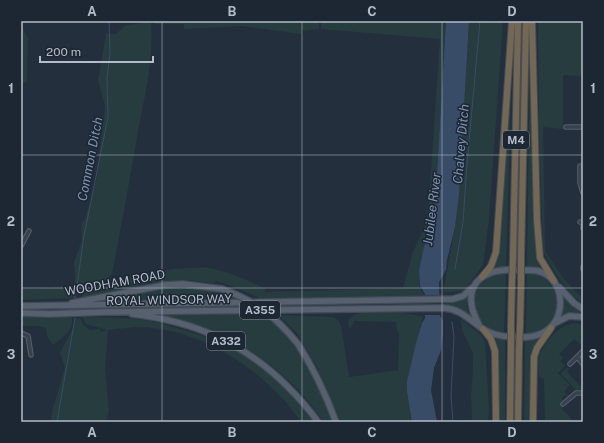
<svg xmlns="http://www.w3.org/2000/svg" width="604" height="443" font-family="'Public Sans',sans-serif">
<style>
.green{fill:#263c3f}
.water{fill:#394c67}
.pier{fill:#242f3e}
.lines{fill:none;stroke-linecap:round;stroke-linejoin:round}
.stream{stroke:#394c67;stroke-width:1}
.minor-casing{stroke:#565f6c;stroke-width:5.5}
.primary-casing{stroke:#414a57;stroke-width:8}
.motorway-casing{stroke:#434c59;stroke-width:8}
.minor{stroke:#38414e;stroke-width:3.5}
.primary{stroke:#56606e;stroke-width:5.5}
.motorway{stroke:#746855;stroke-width:6}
.primary-bridge-casing{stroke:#414a57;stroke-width:8;stroke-linecap:butt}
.motorway-bridge-casing{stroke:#434c59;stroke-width:8;stroke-linecap:butt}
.primary-bridge{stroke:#56606e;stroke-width:5.5}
.motorway-bridge{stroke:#746855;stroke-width:6}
.grid{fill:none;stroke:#b4bcc9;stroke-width:1;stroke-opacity:0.55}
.labels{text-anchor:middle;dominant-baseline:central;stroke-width:3;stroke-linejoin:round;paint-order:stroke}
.shield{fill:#1d2633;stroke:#878f9c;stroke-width:1}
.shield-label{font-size:11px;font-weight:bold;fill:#b4bcc9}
.street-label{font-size:12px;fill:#b4bcc9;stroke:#1d2633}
.water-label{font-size:13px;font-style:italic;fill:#7c92b1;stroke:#1d2633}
.neatline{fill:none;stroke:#b4bcc9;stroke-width:1.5}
.grid-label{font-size:13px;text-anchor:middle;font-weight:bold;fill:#b4bcc9}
</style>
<rect width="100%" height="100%" fill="#242f3e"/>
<path class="green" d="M155 21H319V29L302 31 301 34 241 26 184 29V24H155Z
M321 21H446L435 207 432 232 428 236 419 270 420 273 419 286 424 295 391 298 264 300 231 286 216 281 215 283 188 280 150 283 90 297H81L88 289C121 279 155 269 190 268 196 268 203 267 209 268 229 271 248 281 266 289L264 291 266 292 403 288 413 252 426 224 429 201 440 39 321 29Z
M469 21H503L489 219 483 265 464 291 443 293 455 227 459 195Z
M538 21H577L583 23V76L563 75V129L543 127 545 251 563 278 583 299V303C568 295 550 266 543 250L539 126Z
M151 22C154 58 145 95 138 131 130 179 121 227 112 274 104 285 88 284 76 285L75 298 21 300V289L49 288 75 285 74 262 82 240 81 224 85 219 96 181 105 106 98 80 106 34H116L126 25Z
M21 24 23 30 28 38 27 82 21 83Z
M530 53 536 250 537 260 542 270 527 267Z
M512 59 506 267 492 268Z
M501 273H506L504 334C467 329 463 281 501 273Z
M527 273C568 277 566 333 526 334Z
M158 287H209L245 300 92 303 106 298Z
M563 295 583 311V315L571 313 561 316 564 303Z
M468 296 467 307 469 315 459 309 399 307 398 306 399 303 455 302 459 301Z
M365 312 401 313 423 316 407 381V392L412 422H341L316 365 296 332 278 315 333 317 338 320 341 325 349 377 398 370 399 333 397 331 396 322 354 321 351 328H349C345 316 356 314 365 312Z
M148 313H208V315L229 313H264L292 338 310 366 334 422H323C297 380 253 347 207 329 188 321 168 317 148 313Z
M21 316 72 317C74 331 63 337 53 345L47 336 46 328 38 326H21Z
M82 317 127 318 157 322 203 336 239 350 277 379 314 422H301C295 414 289 406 282 398 246 359 195 330 142 327 131 327 119 329 108 330L105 368 109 411 106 422H51L52 412 65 367 60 353 73 328 74 318 81 319 83 325 90 330 100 329 101 331 97 333 107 330 86 324Z
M461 319 481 335 485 343 489 409 488 422H472L471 398 473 370V353L462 330Z
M574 323 583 324V346L574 339 559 354 563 358 560 361 565 366 558 373 570 385 564 391 567 395 570 394 568 397 564 395 562 398 563 401 562 403 564 406 562 409 572 419 569 422H545L544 379 539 377C539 371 537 363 539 357 544 343 558 325 574 323Z
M541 337 531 358 530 422H524L525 340 536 339Z
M496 339 505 340V422H498L499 353Z
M567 368 569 369 567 372 582 388 578 390H576L561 374 562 372Z"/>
<path class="water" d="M446 21H469L459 195 455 227 447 260 446 270 439 282 440 316 443 321V334L441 350 434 368 431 390 437 422H412L407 392V381L416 343 422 323 425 318V294L420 286 419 270 424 247 428 236 432 232 435 207Z"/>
<path class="pier" d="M423 295H442V315H423Z"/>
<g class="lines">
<path class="stream" d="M455 269 463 222 467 164 480 21
M75 299 84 236 108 117 107 79 110 52 109 21
M452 322 454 336 451 395 453 422
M57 422 75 318"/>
<g class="minor-casing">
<path id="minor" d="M566 127H583
M580 166V183L583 193
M580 222 583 223
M583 228V227
M21 246 29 231
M583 267V269
M21 333 28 336 31 355
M577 357 583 364
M570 364 583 351
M563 404 576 393H583"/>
</g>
<g class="primary-casing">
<path id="primary" d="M559 287 574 303 583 309
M72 303 165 285 183 284 222 289
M21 306 453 299 463 296 473 287
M21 313 49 314 107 312 444 308C461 309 469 320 483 329 496 337 512 338 527 337 541 336 553 329 558 316 564 298 558 276 538 271 532 270 524 270 517 270 493 268 466 277 472 307 473 314 477 320 480 327
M132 314C194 321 244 343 288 387 299 398 309 409 318 422
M555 323 569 316 583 317
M298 344C314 369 326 395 336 422"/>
</g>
<g class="motorway-casing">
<path id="motorway" d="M532 21 537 220 540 258 554 281
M513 259 518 21
M521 259 526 21
M482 277 491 266 496 252 512 21
M511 325 512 282
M520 326 521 283
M483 329 491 339 495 351 496 422
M510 422 511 348
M518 422 519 348
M533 422 534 357 537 348 551 328"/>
</g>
<use href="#minor" class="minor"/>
<use href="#primary" class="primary"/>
<use href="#motorway" class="motorway"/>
<g class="primary-bridge-casing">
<path id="primary-bridge" d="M222 289C256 301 275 316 298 344"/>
</g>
<g class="motorway-bridge-casing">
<path id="motorway-bridge" d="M512 282 513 259
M521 283V259
M511 348V325
M519 348 520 326"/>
</g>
<use href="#primary-bridge" class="primary-bridge"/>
<use href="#motorway-bridge" class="motorway-bridge"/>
</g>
<path class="grid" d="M162 21V422M302 21V422M442 21V422M21 155H583M21 288H583"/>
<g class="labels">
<g class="shield">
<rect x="503" y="131" width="26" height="18" rx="3"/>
<rect x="240" y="301" width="40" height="18" rx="3"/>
<rect x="207" y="332" width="38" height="18" rx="3"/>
</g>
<g class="shield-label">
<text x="516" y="140">M4</text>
<text x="260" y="310">A355</text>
<text x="226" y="341">A332</text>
</g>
<g class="street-label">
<text transform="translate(115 283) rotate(-10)">WOODHAM ROAD</text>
<text transform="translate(169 300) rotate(-1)">ROYAL WINDSOR WAY</text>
</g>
<g class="water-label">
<text transform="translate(461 144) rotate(-85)">Chalvey Ditch</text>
<text transform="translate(90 159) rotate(-79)">Common Ditch</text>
<text transform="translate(432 209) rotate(-83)">Jubilee River</text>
</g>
</g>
<rect width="604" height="443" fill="none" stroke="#1d2633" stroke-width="44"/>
<path d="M40 56v6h113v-6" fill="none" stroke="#b4bcc9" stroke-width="2"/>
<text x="46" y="56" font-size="12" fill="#b4bcc9" stroke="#1d2633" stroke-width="3" paint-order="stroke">200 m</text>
<rect x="22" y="22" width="560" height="399" class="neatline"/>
<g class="grid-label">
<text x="92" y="16">A</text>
<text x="232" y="16">B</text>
<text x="372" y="16">C</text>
<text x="512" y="16">D</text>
<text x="11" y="93">1</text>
<text x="593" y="93">1</text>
<text x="11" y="226">2</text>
<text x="593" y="226">2</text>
<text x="11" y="359">3</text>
<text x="593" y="359">3</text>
<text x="92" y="437">A</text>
<text x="232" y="437">B</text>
<text x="372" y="437">C</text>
<text x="512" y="437">D</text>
</g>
</svg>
